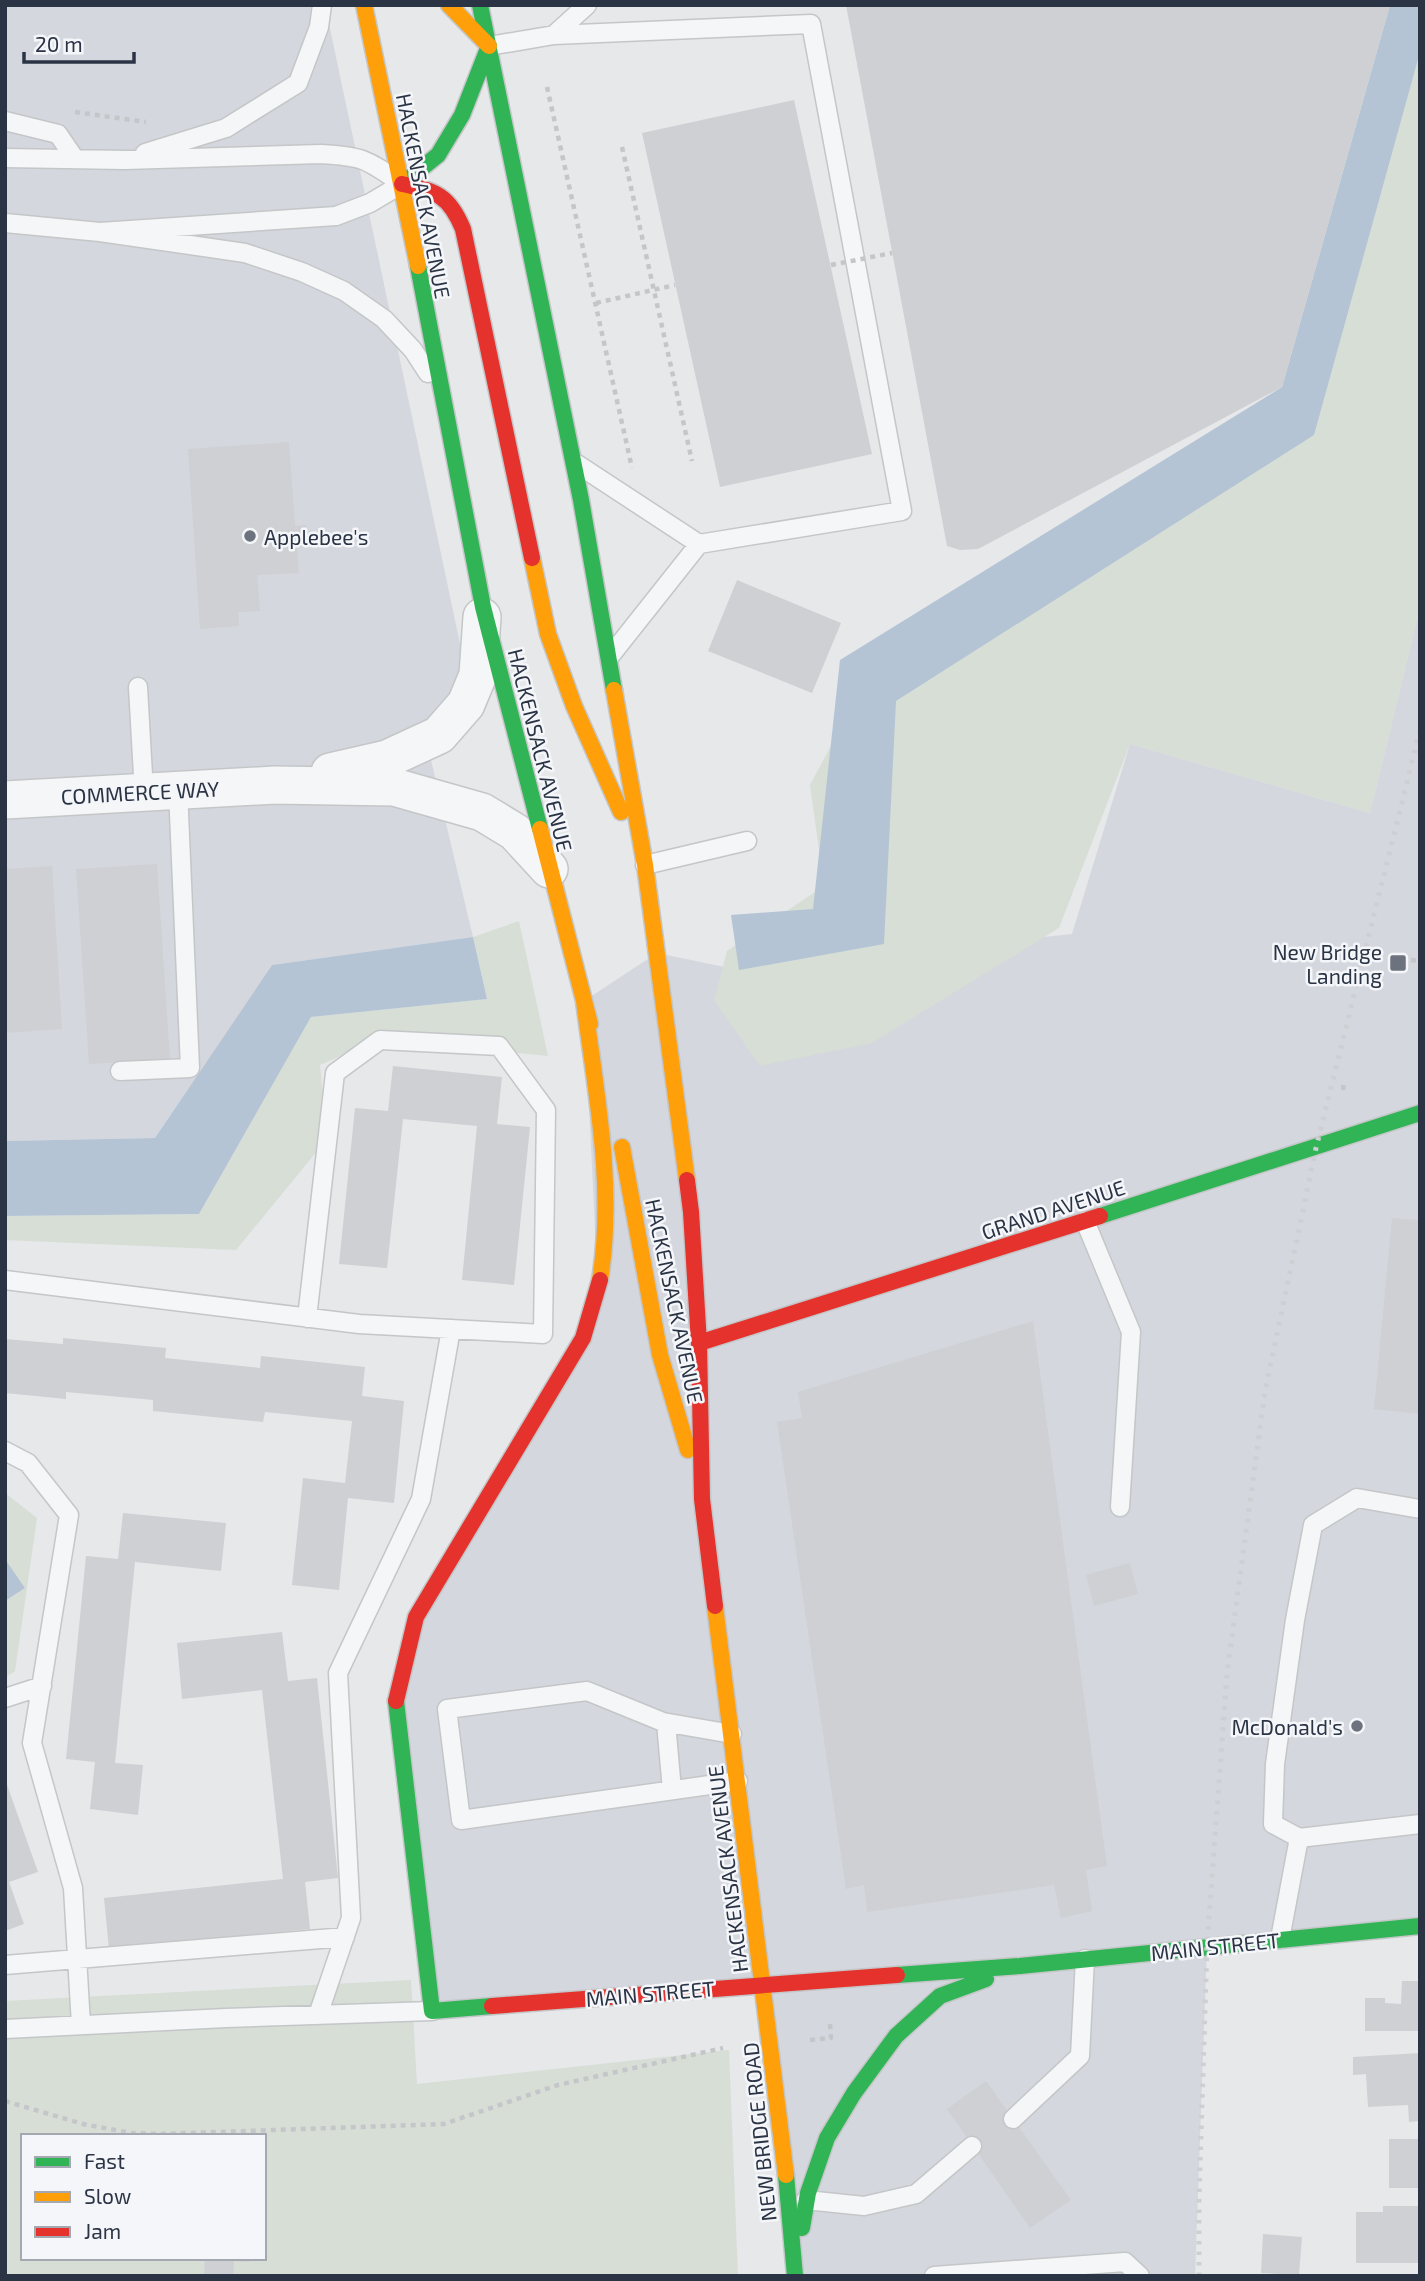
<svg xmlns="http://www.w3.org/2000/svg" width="1425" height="2281" font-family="'Exo 2',sans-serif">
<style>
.built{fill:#d4d7dd}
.green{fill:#d6ded6;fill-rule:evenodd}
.water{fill:#b4c4d5}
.building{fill:#ced0d3}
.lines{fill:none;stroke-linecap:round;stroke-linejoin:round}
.lane-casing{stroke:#c4c6c8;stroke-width:21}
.street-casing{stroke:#c4c6c8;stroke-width:40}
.fast-casing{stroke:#c4c6c8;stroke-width:19}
.slow-casing{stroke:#c4c6c8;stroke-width:19}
.jam-casing{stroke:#c4c6c8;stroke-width:19}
.path{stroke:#c5c6ca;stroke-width:4.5;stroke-dasharray:5 5;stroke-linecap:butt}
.lane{stroke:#f5f6f7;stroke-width:18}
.street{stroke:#f5f6f7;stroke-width:37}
.fast{stroke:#30b455;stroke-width:16}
.slow{stroke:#ff9f0a;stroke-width:16}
.jam{stroke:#e5322d;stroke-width:16}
.rail{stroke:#cecfd2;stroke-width:5;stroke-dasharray:3.5 7;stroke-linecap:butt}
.path-bridge{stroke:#c5c6ca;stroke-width:4.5;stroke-dasharray:5 5;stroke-linecap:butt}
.poi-dot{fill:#6c737f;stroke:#f4f6f9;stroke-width:2.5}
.labels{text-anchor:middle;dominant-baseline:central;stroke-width:5;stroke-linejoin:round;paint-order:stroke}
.street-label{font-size:21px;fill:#2b3445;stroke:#f4f6f9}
.poi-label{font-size:21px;fill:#2b3445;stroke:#f4f6f9;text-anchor:end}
</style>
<rect width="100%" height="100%" fill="#e6e8ea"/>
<path class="built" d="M5 5H325L474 710 431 760 473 937 272 965 155 1138 5 1141Z
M1420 607V1926L1207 1947 1195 2276H795L762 1985 432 2011 396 1702 416 1617 598 1291 584 1001 657 953 739 970 1072 934 1130 744 1370 813Z"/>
<path class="green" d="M1420 5V607L1370 813 1130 744 1059 928 872 1043 760 1066 714 1000 727 951 824 886 810 785 893 630 1307 388Z
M519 921 548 1056 379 1039 320 1065 327 1139 236 1250 5 1240V1216L199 1214 311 1017 487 999 473 937Z
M5 1493 37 1518 15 1671 5 1678V1601L25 1588 5 1559Z
M411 1980 417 2084 729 2050 738 2276H5V2001ZM23 2136H264V2258H23Z"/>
<path class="water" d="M1390 5H1420V52L1314 435 896 701 884 944 739 970 731 915 813 909 840 660 1282 387Z
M473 937 487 999 311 1017 199 1214 5 1216V1141L155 1138 272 965Z
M5 1559 25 1588 5 1601Z"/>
<path class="building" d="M846 5H1390L1282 387 978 549 960 550 947 546Z
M794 100 872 454 720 487 642 133Z
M289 442 295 526 306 525 307 546 297 547 299 573 257 575 260 611 238 612 239 626 200 629 188 449Z
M737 580 841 623 812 693 708 651Z
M157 864 170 1059 89 1064 76 869Z
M52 866 62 1029 5 1033V869Z
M393 1066 502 1077 497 1124 530 1127 514 1285 462 1280 477 1126 403 1119 387 1268 339 1264 355 1108 388 1111Z
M1392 1218 1420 1220V1414L1374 1409Z
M1033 1321 1107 1866 1086 1870 1092 1911 1061 1918 1054 1885 867 1912 864 1885 846 1889 777 1422 802 1418 798 1392Z
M63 1338 166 1348 165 1358 260 1368 261 1356 365 1367 362 1396 404 1401 394 1503 348 1498 339 1590 292 1585 303 1478 345 1483 352 1421 265 1412 263 1422 153 1411V1400L66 1392V1399L5 1393V1339L63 1344Z
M123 1513 226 1523 221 1571 135 1562 115 1763 143 1765 138 1815 90 1809 95 1762 66 1759 86 1556 118 1559Z
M1130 1563 1138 1594 1094 1606 1086 1575Z
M282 1632 288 1681 317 1678 338 1878 305 1882 310 1929 109 1949 104 1898 283 1879 262 1690 182 1699 177 1643Z
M5 1779 38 1872 9 1882 24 1924 5 1931Z
M1402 1981H1420V2031H1365V1998H1385V2003L1401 2004Z
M1420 2053V2121L1409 2122 1408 2105 1368 2107 1366 2074 1353 2075V2057Z
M986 2081 1071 2200 1030 2228 947 2109Z
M1389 2139H1420V2188H1389Z
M1383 2206H1420V2263H1356V2212H1383Z
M1263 2234 1302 2237 1299 2275 1261 2273Z
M205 2258H249V2262L234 2261 233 2276H204Z"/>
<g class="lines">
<g class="lane-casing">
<path id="lane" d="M554 35 587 5
M489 46 554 35 811 24 902 511 699 544
M5 121 58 134 75 159
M145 153 226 128 298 83 319 27 322 5
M5 158 125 160 321 154C363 156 368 160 402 184L370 203 336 216 100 232
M5 223 100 232 245 253 302 272 344 291 384 319 413 350 428 373
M577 464 699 544 611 655
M138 687 144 793
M645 865 747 841
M120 1071 190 1068 178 790
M1085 1221 1131 1332 1120 1507
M5 1280 359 1324 543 1334 546 1110 499 1046 380 1040 335 1073 307 1318
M5 1451 28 1463 69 1515 32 1743 73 1888 81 2025
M1420 1509 1357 1498 1313 1525 1295 1620 1275 1764 1273 1824 1299 1838 1420 1824
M5 1698 42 1686
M666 1723 672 1790
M732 1734 663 1722 587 1691 447 1709 461 1820 738 1781
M1280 1939 1299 1838
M5 1965 345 1937
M318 2015 351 1918 338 1673 421 1499 451 1329
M5 2029 226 2018 432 2011
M1013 2119 1080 2056 1085 1959
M806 2200 864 2206 916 2194 972 2146
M934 2276 1125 2262 1140 2276"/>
</g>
<g class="street-casing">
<path id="street" d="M330 772 387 759 439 735 466 704 478 675 482 617
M5 800 275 785 394 787 482 812 515 832 549 869"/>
</g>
<g class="fast-casing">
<path id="fast" d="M480 5 581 500 614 690
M402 184 438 155 462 115 489 46
M418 266 483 607 540 829
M1100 1216 1420 1113
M396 1701 432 2011 492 2006
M897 1975 1020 1966 1420 1926
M786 2175 795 2276
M802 2228 808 2193 827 2138 854 2093 896 2036 940 1996 986 1979"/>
</g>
<g class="slow-casing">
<path id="slow" d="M364 5 418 266
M449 5 489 46
M532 558 548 634 574 706 621 812
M614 690 645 865 687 1180
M540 829 590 1024
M584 1001C596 1093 615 1187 600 1280
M622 1147 660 1355 688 1450
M715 1606 786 2175"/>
</g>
<g class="jam-casing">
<path id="jam" d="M402 184C436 191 449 195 463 229L532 558
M687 1180 691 1212 699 1343 702 1499 715 1606
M699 1343 1100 1216
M396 1701 416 1617 583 1338 600 1280
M492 2006 897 1975"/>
</g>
<path class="path" d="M547 87 632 468
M75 112 146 122
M622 147 692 461
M596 303 675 285
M1401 959 1420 961
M1343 1090 1344 1081
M810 2040 831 2038 830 2024
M5 2101 83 2124 131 2133 161 2134 444 2124 558 2085 723 2048"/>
<use href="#lane" class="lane"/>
<use href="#street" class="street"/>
<use href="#fast" class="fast"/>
<use href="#slow" class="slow"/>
<use href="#jam" class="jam"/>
<path class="rail" d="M1199 2276V2198L1207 1946 1227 1673 1265 1391 1316 1148 1420 730"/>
<path class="path-bridge" d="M831 265 892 253"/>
</g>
<g class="poi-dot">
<circle cx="250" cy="536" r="7"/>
<rect x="1389" y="954" width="18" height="18" rx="3.5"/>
<circle cx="1357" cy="1726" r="7"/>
</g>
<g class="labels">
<g class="street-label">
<text transform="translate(424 196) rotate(79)">HACKENSACK AVENUE</text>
<text transform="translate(541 750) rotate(76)">HACKENSACK AVENUE</text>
<text transform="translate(140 792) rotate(-3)">COMMERCE WAY</text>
<text transform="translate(1053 1209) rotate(-18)">GRAND AVENUE</text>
<text transform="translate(675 1301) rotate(78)">HACKENSACK AVENUE</text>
<text transform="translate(727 1869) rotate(-97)">HACKENSACK AVENUE</text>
<text transform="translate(1215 1946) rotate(-6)">MAIN STREET</text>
<text transform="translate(650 1993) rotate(-5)">MAIN STREET</text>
<text transform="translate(759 2132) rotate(-96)">NEW BRIDGE ROAD</text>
</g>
<g class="poi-label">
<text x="264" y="536" text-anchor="start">Applebee's</text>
<text x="1382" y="951">New Bridge<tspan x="1382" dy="24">Landing</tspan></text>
<text x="1343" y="1726">McDonald's</text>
</g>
</g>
<rect width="1425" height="2281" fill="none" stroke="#2b3445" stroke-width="14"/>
<rect x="21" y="2134" width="245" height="126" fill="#f4f6f9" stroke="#a4a8b1" stroke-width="2"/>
<rect x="35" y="2157" width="35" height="10" fill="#30b455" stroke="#a4a8b1" stroke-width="2"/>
<text x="84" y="2169" font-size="21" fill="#2b3445">Fast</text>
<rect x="35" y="2192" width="35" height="10" fill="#ff9f0a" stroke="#a4a8b1" stroke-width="2"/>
<text x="84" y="2204" font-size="21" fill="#2b3445">Slow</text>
<rect x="35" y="2227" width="35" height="10" fill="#e5322d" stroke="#a4a8b1" stroke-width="2"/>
<text x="84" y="2239" font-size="21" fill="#2b3445">Jam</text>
<path d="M24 52v10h110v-10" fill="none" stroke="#2b3445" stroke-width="3.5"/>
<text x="35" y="52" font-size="21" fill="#2b3445" stroke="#f4f6f9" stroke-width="5" paint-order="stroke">20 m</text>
</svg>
